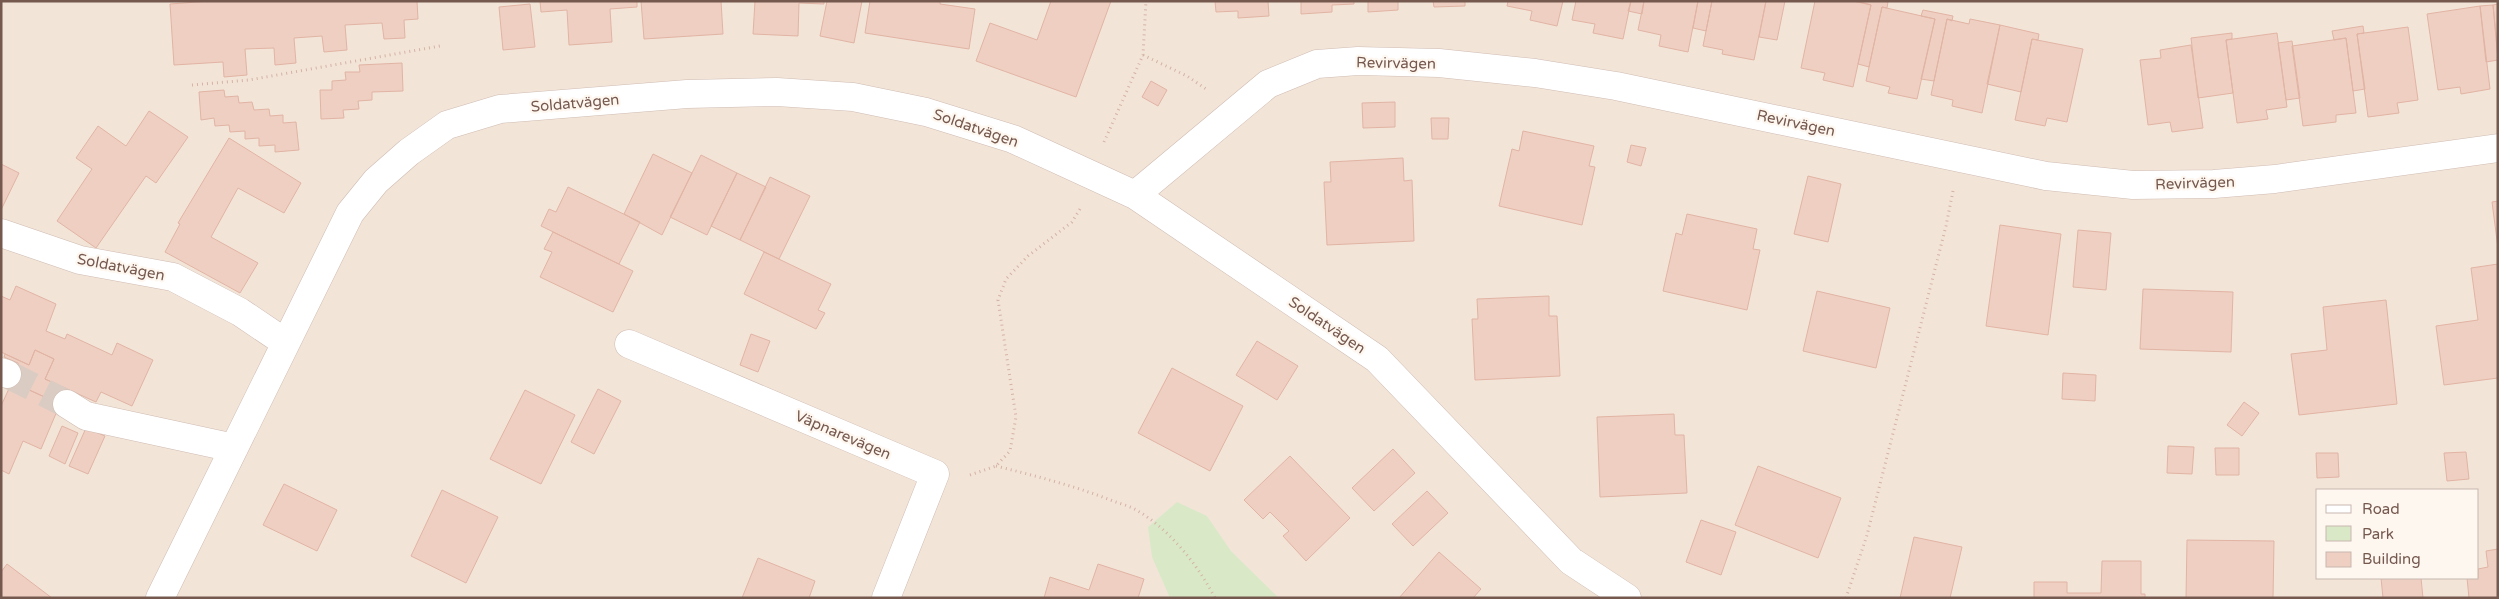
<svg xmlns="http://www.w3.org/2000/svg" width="2499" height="599" font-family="'Varela Round',sans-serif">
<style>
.residential{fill:#f3e4d8;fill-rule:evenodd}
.green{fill:#d9e9c8}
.building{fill:#efcfc2;stroke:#e1b4a4}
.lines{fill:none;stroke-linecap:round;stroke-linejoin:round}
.minor-tunnel{stroke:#daccc2;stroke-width:28;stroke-dasharray:28 14;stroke-linecap:butt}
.minor-casing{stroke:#cfbcb2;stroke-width:29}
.path{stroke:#d4b2a5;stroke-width:3;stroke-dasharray:1 4;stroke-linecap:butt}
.minor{stroke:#fff;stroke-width:28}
.labels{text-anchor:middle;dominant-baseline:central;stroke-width:4.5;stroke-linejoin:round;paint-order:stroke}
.street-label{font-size:15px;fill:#75584e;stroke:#fef7f0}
</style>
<rect width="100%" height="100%" fill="#fbf2e9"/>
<path class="residential" d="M1 1H2498V598H1ZM2318 490H2478V578H2318Z"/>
<path class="green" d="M1177 502 1207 516 1231 551 1279 598H1170L1152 557 1148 527Z"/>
<path class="building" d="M210 1H417L418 19 404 20 405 38 384 39 382 23 345 25 347 50 324 52 322 36 294 38 296 63 275 65 274 48 245 49 247 75 224 77 223 62 174 65 170 4Z
M540 1H637V7L610 9 612 42 569 45 567 10 541 12Z
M641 1H721L723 34 644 39Z
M755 1H824V4L799 3 798 36 753 34Z
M827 1H862L854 43 820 36Z
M870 1H940V4L975 9 969 49 865 33Z
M1051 1H1111L1076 97 976 61 990 23 1037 40Z
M1215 1H1268L1269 16 1238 18V11L1216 12Z
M1301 1H1354V4L1332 5V12L1301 14Z
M1368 1H1398V10L1368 12Z
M1433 1H1465V6L1434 7Z
M1508 1H1563L1557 26 1530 20 1532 11 1507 6Z
M1576 1H1631L1623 39 1593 33 1595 24 1572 20Z
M1631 1H1644L1642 14 1628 11Z
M1644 1H1698L1688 52 1659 46 1661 35 1638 30Z
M1698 1H1712L1706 31 1693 28Z
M1712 1H1766L1754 60 1722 54 1723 50 1703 46Z
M1766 1H1785L1777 40 1759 37Z
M1815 1H1853L1871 5 1853 87 1823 80 1825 73 1801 68Z
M1883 1 1888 2 1887 8 1882 7 1869 67 1858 64 1871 5 1857 1Z
M530 4 535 47 503 50 499 7Z
M2498 4V56L2493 5Z
M2493 5 2498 60 2486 62 2480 6Z
M2480 6 2490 89 2461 94 2460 87 2438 90 2427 14Z
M1882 7 1935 19 1917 99 1888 93 1890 87 1866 81Z
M1923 10 1953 16 1952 21 1947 19 1934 81 1921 79 1935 19 1921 16Z
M1947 19 1969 24 1970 19 2000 25 1982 113 1952 106 1953 100 1931 95Z
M2000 25 2039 34 2038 40 2032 39 2021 92 1987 84Z
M2363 26 2364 33 2357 34 2365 89 2353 91 2346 38 2334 40 2332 31Z
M2408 27 2418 100 2397 103 2399 113 2368 117 2357 34Z
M2232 33V39L2226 40 2233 93 2198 98 2191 38Z
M2277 33 2287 107 2266 110 2268 119 2237 123 2226 40Z
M2346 38 2356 113 2336 115V122L2303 126 2292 46Z
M2032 39 2083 49 2067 122 2047 118 2045 126 2015 120Z
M2292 41 2300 98 2286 100 2278 43Z
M2191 45 2203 128 2172 132 2170 122 2148 125 2140 60 2161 58 2160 50Z
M402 63 403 91 372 92V100L358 101 359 109 343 110 344 118 321 119 320 90H332V81L346 80 345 72H360L359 65Z
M1151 81 1167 90 1158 106 1142 97Z
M224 90 225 97 238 96 239 103 252 102 254 110 269 109 270 116 283 115V123L296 122 299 150 275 152V145L259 146V138L245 139V131L230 132 229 125 215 126 214 118 201 120 199 92Z
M1395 102V127L1363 128 1362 103Z
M149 111 188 137 156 183 146 176 96 248 57 221 92 169 76 158 98 126 126 146Z
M1431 118H1449L1448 139H1432Z
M1523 131 1594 146 1589 166 1595 167 1582 225 1499 206 1512 149 1519 151Z
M229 138 301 183 284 213 238 188 211 237 258 263 240 293 165 252 180 224 178 223Z
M1631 145 1646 148 1641 166 1627 162Z
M653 154 692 173 662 235 624 214Z
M701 155 737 173 707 235 670 217Z
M1403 158 1404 181 1412 180 1414 241 1327 245 1324 182H1331L1330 162Z
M1 164 19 173 1 210Z
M737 173 766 187 740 240 711 226Z
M1808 176 1841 184 1828 242 1794 234Z
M770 177 810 196 779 259 740 240Z
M568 187 640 222 619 264 541 226 549 209 556 212Z
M2498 201V248L2492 202Z
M1687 214 1757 229 1753 249 1760 250 1747 310 1663 291 1676 233 1682 235Z
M2000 225 2061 234 2048 335 1986 326Z
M2078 230 2111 233 2106 290 2073 287Z
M553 232 633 271 613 312 540 277 552 252 544 249Z
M764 252 831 284 818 310 825 313 816 329 744 294Z
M2498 264V378L2444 385 2436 326 2478 320 2471 268Z
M16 286 56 304 46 331 65 339 67 334 112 355 117 343 153 360 132 406 101 392 96 402 45 379 54 359 35 350 29 365 1 352V296L10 300Z
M2143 289 2233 292 2231 352 2140 349Z
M1817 291 1890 308 1876 368 1803 351Z
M1549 296V316H1557L1560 376 1475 380 1472 319H1478L1477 299Z
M2386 300 2397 404 2299 415 2291 354 2327 350 2323 307Z
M751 334 770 341 758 372 740 365Z
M1257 341 1298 366 1277 400 1236 375Z
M35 350 54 359 45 379 67 389 60 404 18 385 22 375 18 363 4 357 5 354 29 365Z
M1172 368 1243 406 1210 471 1138 433Z
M2063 373 2096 375 2095 401 2062 399Z
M12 382 60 404 41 449 23 441 9 474 1 470V406Z
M598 389 621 401 594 454 571 442Z
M525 390 575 415 541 484 490 459Z
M2244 402 2259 413 2242 436 2227 425Z
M1674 414 1675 435H1684L1687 493 1600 497 1597 417Z
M62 426 78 433 65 464 49 456Z
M86 428 105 436 88 474 69 466Z
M2168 446 2194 447 2192 474 2167 473Z
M2215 448H2239V475H2216Z
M1393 449 1415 473 1374 511 1352 488Z
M2466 452 2469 479 2447 481 2444 453Z
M2316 453H2338L2339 477 2317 478Z
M1290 456 1350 518 1306 561 1283 536 1289 531 1270 512 1263 519 1244 500Z
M1758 466 1841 498 1818 558 1735 525Z
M284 484 337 510 317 551 263 525Z
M442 490 498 517 466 583 411 556Z
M1427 491 1448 513 1413 546 1392 524Z
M1701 520 1736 532 1721 575 1686 562Z
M1914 537 1962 547 1950 598H1900Z
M2187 540 2274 541 2273 598H2186Z
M2498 549V598H2469L2467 578H2478V569L2488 567 2486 551Z
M1439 552 1481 589 1473 598H1399Z
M758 558 815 581 809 598H742Z
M2102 561H2141V594H2145V598H2034V582H2067V593H2101Z
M7 564 52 598H1V572Z
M1098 564 1144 579 1138 598H1044L1050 577 1089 590Z
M2381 578H2421L2423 598H2426H2383Z"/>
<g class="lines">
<path class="minor-tunnel" d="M7 374 67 404"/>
<g class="minor-casing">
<path id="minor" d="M1135 195 1268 84 1317 64 1358 61 1439 63 1535 73 1616 86 2046 176 2133 185 2214 184 2275 179 2498 148
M1 233 80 260 173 277 240 312 286 343
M629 344 935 474 886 598
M1 372 7 374
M67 404 86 416 234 448
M160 598 350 213 376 181 409 152 447 125 500 109 687 94 777 92 853 97 926 112 1013 139 1135 195 1377 359 1571 561 1627 598"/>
</g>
<path class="path" d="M1143 55 1187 76 1206 89
M192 85 249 80 440 46
M1104 142 1143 55 1146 1
M996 466C1036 476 1075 486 1113 501 1121 504 1130 506 1138 511 1170 530 1198 565 1215 598
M970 475 996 466 1010 451 1016 417 998 300 1006 279 1028 256 1072 222 1080 209
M1846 598 1867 535 1946 226 1953 191"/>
<use href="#minor" class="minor"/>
</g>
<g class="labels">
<g class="street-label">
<text transform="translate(1396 63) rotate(1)">Revirvägen</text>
<text transform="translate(575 103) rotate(-5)">Soldatvägen</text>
<text transform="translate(1796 123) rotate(12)">Revirvägen</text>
<text transform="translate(976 128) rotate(19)">Soldatvägen</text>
<text transform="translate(2195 183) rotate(-2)">Revirvägen</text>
<text transform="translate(121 267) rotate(11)">Soldatvägen</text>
<text transform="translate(1327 325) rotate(34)">Soldatvägen</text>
<text transform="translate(843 435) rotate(23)">Väpnarevägen</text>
</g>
</g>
<rect width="2499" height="599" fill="none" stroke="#75584e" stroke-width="5"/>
<rect x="2316" y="489" width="162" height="90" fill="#fef7f0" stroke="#c7b7af"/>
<rect x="2326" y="505" width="25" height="8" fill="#ffffff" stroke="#c7b7af"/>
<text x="2362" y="514" font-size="15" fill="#75584e">Road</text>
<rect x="2326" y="526" width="25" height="15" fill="#d9e9c8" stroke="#c7b7af"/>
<text x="2362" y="539" font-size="15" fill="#75584e">Park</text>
<rect x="2326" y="552" width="25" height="15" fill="#efcfc2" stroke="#c7b7af"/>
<text x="2362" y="564" font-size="15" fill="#75584e">Building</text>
</svg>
